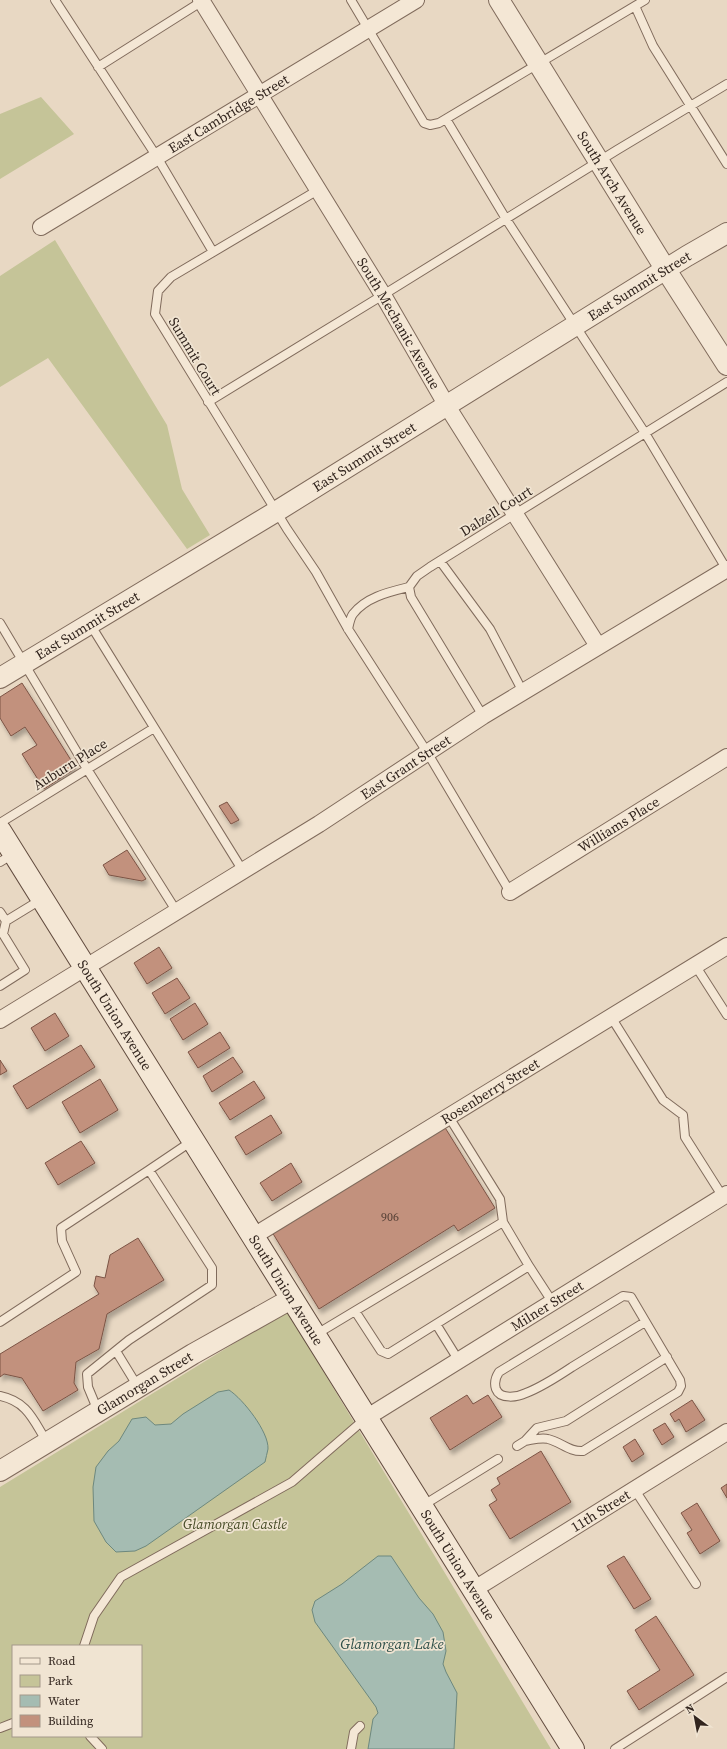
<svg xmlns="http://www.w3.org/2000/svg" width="727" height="1749" font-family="'Source Serif 4',serif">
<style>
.green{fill:#c5c498;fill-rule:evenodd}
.water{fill:#a5bcb2;stroke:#6d887e}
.building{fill:#c2917d;stroke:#7c5445;filter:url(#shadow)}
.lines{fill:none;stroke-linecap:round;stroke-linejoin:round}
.service-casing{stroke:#806b5c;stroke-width:10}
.minor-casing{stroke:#806b5c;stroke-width:18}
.tertiary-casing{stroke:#806b5c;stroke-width:22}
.secondary-casing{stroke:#624c3f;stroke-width:24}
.service{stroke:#f4e7d5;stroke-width:8}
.minor{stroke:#f4e7d5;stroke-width:16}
.tertiary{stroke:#f4e7d5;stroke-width:20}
.secondary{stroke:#f4e7d5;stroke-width:22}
.labels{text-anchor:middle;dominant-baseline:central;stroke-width:3.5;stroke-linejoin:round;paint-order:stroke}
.number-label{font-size:12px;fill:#564036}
.street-label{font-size:14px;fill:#32251e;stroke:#f0e4d2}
.park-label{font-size:14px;font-style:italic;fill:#474c27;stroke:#f0e4d2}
.water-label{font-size:15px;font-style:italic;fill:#2f504a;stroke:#f0e4d2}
</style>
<defs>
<filter id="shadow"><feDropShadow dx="2.5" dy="4.5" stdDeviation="2" flood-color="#0004"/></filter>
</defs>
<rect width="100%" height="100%" fill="#e8d8c3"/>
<path class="green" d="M41 97 74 134 0 179V114Z
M55 240 167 425 182 489 210 535 187 549 48 358 0 387V276Z
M287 1311 551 1749H0V1487ZM13 1646H141V1736H13Z"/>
<path class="water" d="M229 1390C243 1399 269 1432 268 1449 267 1453 266 1458 265 1462L146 1546 135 1551 116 1552 106 1542 94 1521 93 1487 96 1467 108 1451 119 1441 132 1419 146 1417 155 1425 171 1424 183 1414 218 1392Z
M378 1556H391L419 1598 433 1614 443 1632 446 1651 443 1664 446 1672 457 1693 454 1749H368L373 1719 378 1713 376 1707 315 1622 312 1610 315 1601 342 1584Z"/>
<path class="building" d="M22 683 76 768 44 789 22 754 37 745 25 727 11 736 0 718V697Z
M227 802 239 820 231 824 219 806Z
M127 850 146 879 142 881 109 875 103 865Z
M159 947 172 968 147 984 134 963Z
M177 978 190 998 165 1014 152 993Z
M195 1003 208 1024 183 1040 170 1019Z
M55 1013 69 1036 45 1051 31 1028Z
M220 1032 230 1048 198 1068 188 1052Z
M81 1045 95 1067 27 1109 13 1086Z
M233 1057 243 1072 212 1092 203 1076Z
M0 1060 7 1071 0 1075Z
M100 1079 118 1110 80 1133 62 1102Z
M254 1081 265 1098 230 1120 219 1103Z
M271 1115 282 1133 246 1155 235 1137Z
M444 1126 495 1208 458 1231 454 1225 319 1309 272 1232Z
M81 1141 95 1163 58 1185 45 1163Z
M291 1163 302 1182 272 1201 260 1183Z
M138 1238 164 1280 107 1314 99 1349 76 1362 74 1383 78 1390 43 1411 22 1378 4 1374 0 1377V1354L99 1294 94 1286 96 1276 105 1278 110 1255Z
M467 1395 473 1404 488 1395 502 1417 450 1450 430 1418Z
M692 1400 705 1420 686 1432 679 1419 675 1422 670 1414Z
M665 1423 674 1437 662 1445 653 1430Z
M635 1439 644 1454 632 1462 623 1447Z
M541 1451 571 1502 510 1539 489 1505 497 1500 491 1490 500 1484 497 1478Z
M727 1484V1498L721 1488Z
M697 1503 720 1541 700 1554 687 1533 692 1530 681 1513Z
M624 1556 651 1599 634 1609 607 1566Z
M656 1616 694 1675 639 1710 627 1691 660 1670 635 1630Z"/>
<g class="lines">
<g class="service-casing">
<path id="service" d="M55 0 157 157 213 252
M351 0 424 123 430 125 439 123 645 0
M635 6 653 46 727 164
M98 67 204 0
M446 119 506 219 645 433 727 570
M318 190 171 277 158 291 155 314 287 529 316 572 348 629 427 752 510 892
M208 402 383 295 617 150 727 84
M440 561 490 629 523 692
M0 623 87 769 177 912
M90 624 243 871
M348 629C349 625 350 618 353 614 366 597 389 592 409 587
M483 716 411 597 409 587 417 576 430 567 727 382
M0 823 154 728
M0 862 13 854
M0 912 6 921
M695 965 727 1015
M0 986 25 970 3 934 6 921 42 899
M611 1017 663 1100 683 1115 685 1137 723 1197
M449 1117 500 1199 503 1222
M529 1266 553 1303
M0 1322 76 1272 62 1241 61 1228 149 1170
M645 1322C621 1337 596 1352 572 1367 557 1377 542 1387 526 1393 518 1397 500 1400 496 1389 494 1383 495 1378 499 1372L623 1296 631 1297 680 1380 681 1386 678 1392 583 1451C569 1452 561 1442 548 1439 541 1437 532 1440 525 1441L537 1428 566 1421 667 1357
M436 1324 459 1361
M315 1335 503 1222 529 1266 388 1354 381 1351 355 1311
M116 1351 138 1387
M0 1396C28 1402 33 1420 47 1442
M98 1411 88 1387 87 1374 129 1340 212 1285V1268L149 1170 192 1141
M517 1446 525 1441
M635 1490 696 1584
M422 1506 498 1459
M84 1646 94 1616 121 1577 292 1482 366 1418
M0 1728 13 1723
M90 1736 102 1749
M351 1749 354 1732 360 1726
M615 1749 727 1677"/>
</g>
<g class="minor-casing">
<g id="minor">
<path id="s1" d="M201 0 383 295 447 406 598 646"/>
<path id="s2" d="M41 227 416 0"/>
<path id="s3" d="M510 892 727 757"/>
<path id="s4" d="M0 1020 319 824 483 716 727 569"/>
<path id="s5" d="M252 1237 727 946"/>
<path id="s6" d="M366 1418 727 1194"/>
<path id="s7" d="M473 1590 727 1432"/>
</g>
</g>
<g class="tertiary-casing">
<g id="tertiary">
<path id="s8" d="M499 0 666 270 727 365"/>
<path id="s9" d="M0 678 277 511 687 256 727 233"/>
<path id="s10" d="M0 1471 193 1354 291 1299"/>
</g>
</g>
<g class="secondary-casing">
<g id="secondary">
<path id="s11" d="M0 831 573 1749"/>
</g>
</g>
<use href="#service" class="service"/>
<use href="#minor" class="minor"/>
<use href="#tertiary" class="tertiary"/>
<use href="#secondary" class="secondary"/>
</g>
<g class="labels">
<g class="number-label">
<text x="390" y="1217">906</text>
</g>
<g class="street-label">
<text stroke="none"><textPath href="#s2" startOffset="219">East Cambridge Street</textPath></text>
<text stroke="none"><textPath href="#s8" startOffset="215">South Arch Avenue</textPath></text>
<text stroke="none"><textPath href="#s9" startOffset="750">East Summit Street</textPath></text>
<text stroke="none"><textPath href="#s1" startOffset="379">South Mechanic Avenue</textPath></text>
<text transform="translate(195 356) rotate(59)">Summit Court</text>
<text stroke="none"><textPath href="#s9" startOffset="426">East Summit Street</textPath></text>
<text transform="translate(496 511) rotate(-32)">Dalzell Court</text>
<text stroke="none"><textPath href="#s9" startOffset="102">East Summit Street</textPath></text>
<text transform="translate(70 764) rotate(-32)">Auburn Place</text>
<text stroke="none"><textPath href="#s4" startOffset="478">East Grant Street</textPath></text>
<text stroke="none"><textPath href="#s3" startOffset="128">Williams Place</textPath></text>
<text stroke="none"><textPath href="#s11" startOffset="217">South Union Avenue</textPath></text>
<text stroke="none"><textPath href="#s5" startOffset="279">Rosenberry Street</textPath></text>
<text stroke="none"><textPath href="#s11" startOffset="541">South Union Avenue</textPath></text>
<text stroke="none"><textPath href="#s6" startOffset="213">Milner Street</textPath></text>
<text stroke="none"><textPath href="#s10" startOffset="169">Glamorgan Street</textPath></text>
<text stroke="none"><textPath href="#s7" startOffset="150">11th Street</textPath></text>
<text stroke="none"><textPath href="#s11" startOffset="865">South Union Avenue</textPath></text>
</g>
<g class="park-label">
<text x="235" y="1524">Glamorgan Castle</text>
</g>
<g class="water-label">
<text x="392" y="1643">Glamorgan Lake</text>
</g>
</g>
<rect x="12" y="1645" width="130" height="92" fill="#f0e4d2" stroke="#a4988a"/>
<rect x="20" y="1658" width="20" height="6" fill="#f4e7d5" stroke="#a4988a"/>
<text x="48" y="1665" font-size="12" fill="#32251e">Road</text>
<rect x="20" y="1675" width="20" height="12" fill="#c5c498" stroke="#a4988a"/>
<text x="48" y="1685" font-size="12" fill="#32251e">Park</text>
<rect x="20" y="1695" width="20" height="12" fill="#a5bcb2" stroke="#a4988a"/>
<text x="48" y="1705" font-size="12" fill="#32251e">Water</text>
<rect x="20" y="1715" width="20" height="12" fill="#c2917d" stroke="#a4988a"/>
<text x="48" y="1725" font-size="12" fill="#32251e">Building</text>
<g transform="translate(695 1717) rotate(328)" stroke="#f0e4d2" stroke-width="3" paint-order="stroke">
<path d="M0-3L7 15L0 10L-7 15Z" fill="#32251e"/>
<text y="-6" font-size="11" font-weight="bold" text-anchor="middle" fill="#32251e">N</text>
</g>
</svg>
